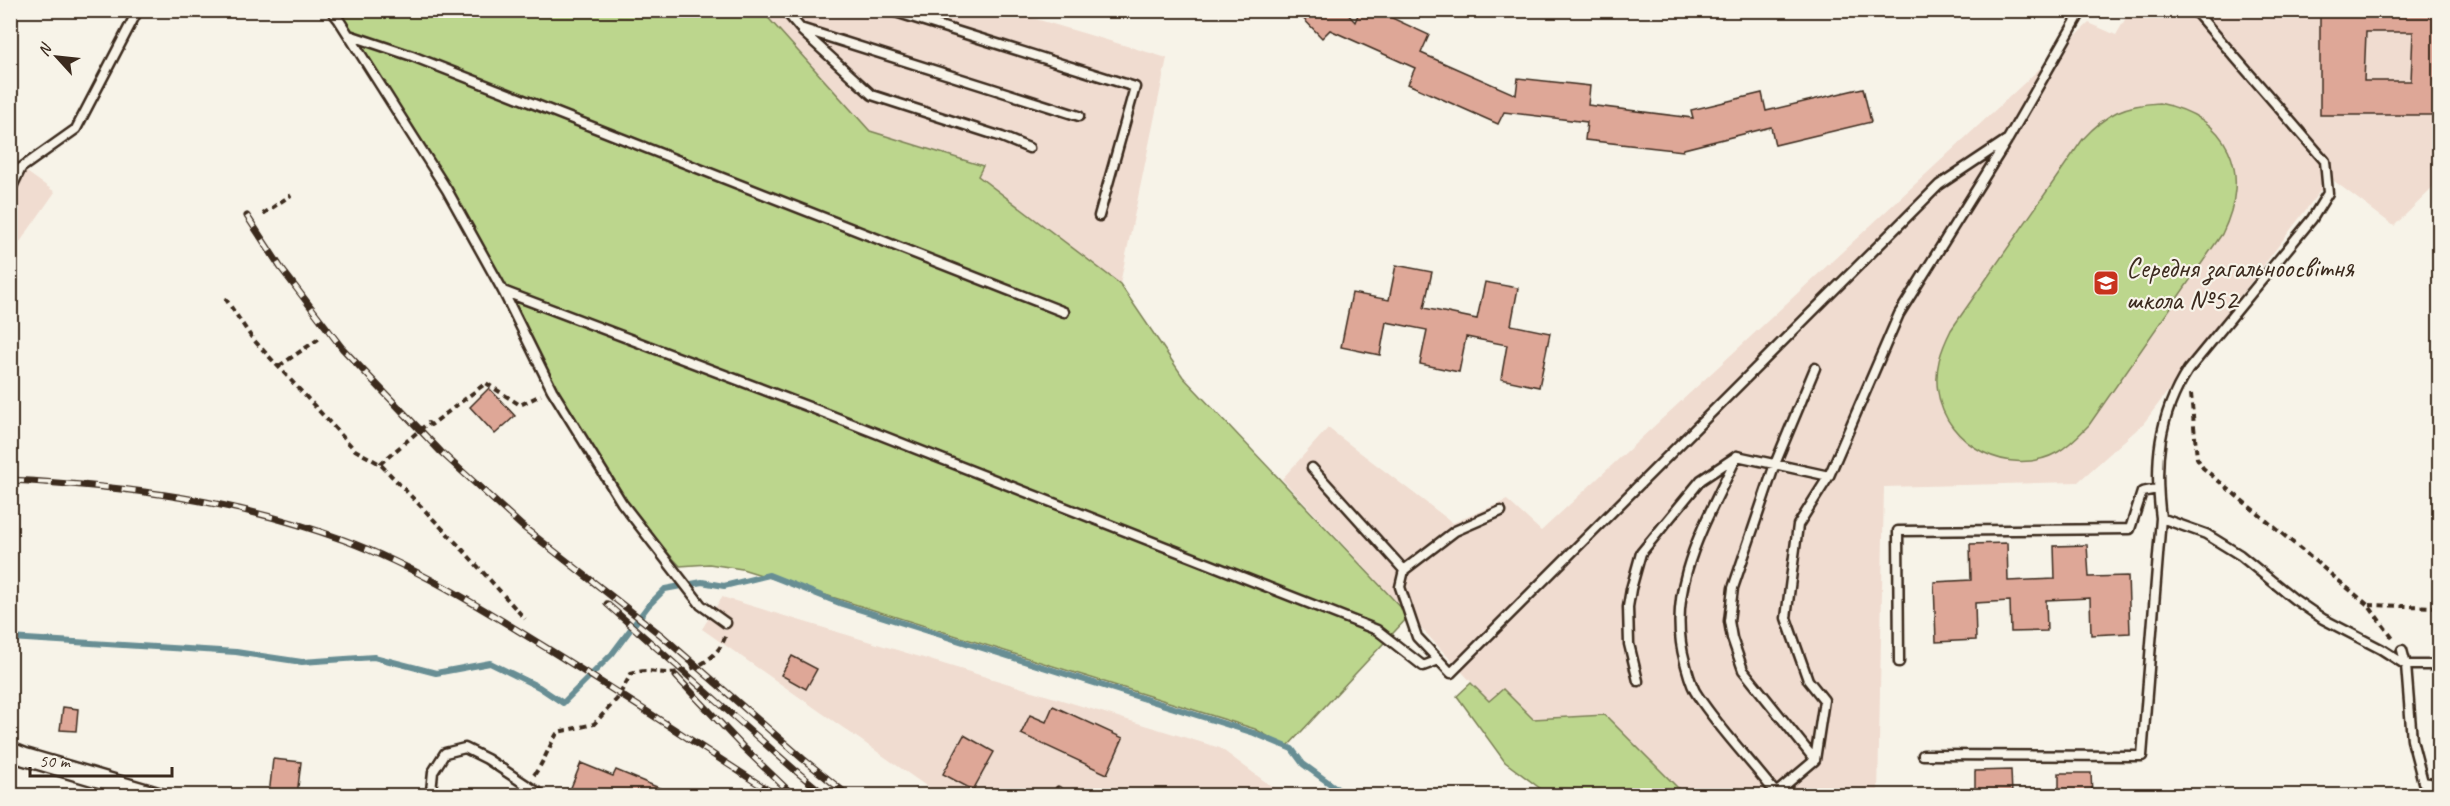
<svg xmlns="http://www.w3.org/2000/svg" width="2450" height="806" font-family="Caveat,sans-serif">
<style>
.built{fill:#f0dcd0}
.green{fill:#bcd68d;stroke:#7c8056;stroke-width:1.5}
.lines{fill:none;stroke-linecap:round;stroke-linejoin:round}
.stream{stroke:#678e94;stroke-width:6}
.building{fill:#dea797;stroke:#3b2a1e;stroke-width:1.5;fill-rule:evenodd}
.service-casing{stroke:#3b2a1e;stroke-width:13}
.minor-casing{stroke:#3b2a1e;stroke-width:21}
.path{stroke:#3b2a1e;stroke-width:4;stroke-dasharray:6 4.5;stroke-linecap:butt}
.service{stroke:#f7f3e8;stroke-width:8}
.minor{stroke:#f7f3e8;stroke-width:16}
.rail-casing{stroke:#3b2a1e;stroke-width:7}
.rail{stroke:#f7f3e8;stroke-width:4.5;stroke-dasharray:14;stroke-linecap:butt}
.labels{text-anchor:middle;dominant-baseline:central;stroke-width:4.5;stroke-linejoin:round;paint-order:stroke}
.poi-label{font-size:28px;fill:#3b2a1e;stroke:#f7f3e8;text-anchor:start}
</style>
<rect width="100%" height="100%" fill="#f7f3e8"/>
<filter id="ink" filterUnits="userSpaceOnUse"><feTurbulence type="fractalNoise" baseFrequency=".0167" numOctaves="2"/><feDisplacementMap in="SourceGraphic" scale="12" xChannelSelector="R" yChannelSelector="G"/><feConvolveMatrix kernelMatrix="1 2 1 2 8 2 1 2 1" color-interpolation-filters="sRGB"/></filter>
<g filter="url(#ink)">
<path class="built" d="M762 11H1009L1167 58 1120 284 978 176 983 165 870 131Z
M1569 11 1615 10V11L1614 18Z
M2130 11H2439V182L2394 226 2330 178 2143 424 2078 482 1884 487 1878 795H1685L1605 715 1533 719 1489 701 1282 479 1328 428 1453 523 1507 500 1541 531 2089 23 2116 35Z
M11 161 55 192 11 255Z
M722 597 1220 748 1283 795H939L702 629Z"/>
<path class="green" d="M331 11H762L870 131 983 166 978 176 1120 284 1183 377 1409 616 1287 747 1255 729 742 569 709 564 680 566 622 503 552 390 503 291 349 35Z
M2159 103C2229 117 2253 171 2222 234L2089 425C2079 435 2070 445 2058 452 2010 479 1945 445 1938 392 1934 369 1941 350 1951 330L2083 139C2107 113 2124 105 2159 103Z
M1471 683 1489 701 1503 689 1533 719 1605 715 1685 795H1549L1505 762 1457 696Z"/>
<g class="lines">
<path class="stream" d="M10 638 236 652 302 662 374 657 436 673 490 663 539 687 563 703 612 654 648 606 665 589 702 582 724 586 769 575 842 604 1254 733 1292 749 1303 764 1347 796"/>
</g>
<path class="building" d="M1295 10H1344L1355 22 1360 10H1375L1429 35 1421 53 1516 95 1518 78 1590 86 1588 105 1693 118 1691 110 1762 93 1766 111 1863 88 1871 122 1775 145 1771 127 1684 149 1683 151 1585 140 1587 122 1504 112 1498 124 1408 84 1415 68 1330 30 1322 38Z
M2320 10H2439V115H2320ZM2366 32H2413L2411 81H2364Z
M1396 265 1432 272 1424 308 1477 319 1485 282 1518 288 1511 325 1550 333 1539 387 1501 379 1507 345 1466 337 1459 372 1420 364 1427 330 1386 322 1380 355 1341 347 1352 293 1389 300Z
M489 388 515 416 495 434 470 407Z
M2007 543 2008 581 2055 579 2054 546 2087 545 2089 577 2128 576 2130 633 2091 635 2090 598 2046 600 2047 631 2011 632 2010 601 1975 603 1976 640 1936 642 1934 582 1971 580 1970 544Z
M792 656 817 669 806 689 781 675Z
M1053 706 1123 738 1107 774 1021 734 1030 715 1046 722Z
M63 707 78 709 76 731 60 730Z
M964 735 994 752 973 790 943 774Z
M273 759 301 762 297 795H269Z
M581 763 613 776 616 770 676 795H568Z
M2011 770 2012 795H1975V771Z
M2059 773H2091L2092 795H2059Z"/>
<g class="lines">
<g class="service-casing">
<path id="service" d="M331 10 339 20 447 190 503 291 552 390 622 503 701 605 726 623
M785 10 800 28 1079 116
M889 10 1135 87 1099 216
M802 31 872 95 1002 137 1029 148
M349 35 412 56 1064 312
M10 191 21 168 76 129 138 10
M503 291 817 410 1377 630 1423 666 1439 660
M1815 368 1775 464 1733 588 1729 621 1732 638 1743 670 1815 760
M1737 456C1707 521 1664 587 1685 662 1688 673 1691 687 1698 696 1721 731 1752 762 1778 796
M1312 468 1404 570
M1501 511 1455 531 1404 570 1400 587 1417 637 1451 673 1939 185 2008 139
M2161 518 2206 534 2240 555 2294 599 2323 619 2381 649 2406 665H2440
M2402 650 2406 665 2412 740 2423 782 2440 785
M1899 662 1898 531 2130 529 2142 492 2157 489
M1638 681 1629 644 1628 607 1631 589 1641 553 1701 480 1737 456 1829 476
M1923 755 2142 756 2161 518C2154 464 2158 416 2188 370L2312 219 2328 193 2325 161 2194 10
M1776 793 1815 760 1824 700 1808 680 1786 618 1798 525 1829 476 1899 314 2008 139 2082 10
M434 796 431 791 433 772 445 753 465 748 487 759 543 796"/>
</g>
<g class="minor-casing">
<path id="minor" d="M10 751 25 757 158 796"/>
</g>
<path class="path" d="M263 214 291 195
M225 298 252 338 355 450 380 464 463 550 525 619
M279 366 320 338
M2191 394 2197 458 2203 468 2368 605 2394 640
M380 464 428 423 431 425 486 383 520 405 541 395
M2369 605 2440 607
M534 775C544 762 549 746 558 732L594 724 617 699 631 674C648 668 652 673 668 673 693 672 719 659 726 634"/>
<use href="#service" class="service"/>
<use href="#minor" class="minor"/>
<g class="rail-casing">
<path id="rail" d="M247 216 281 268 342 348 441 452 522 526 661 635 803 759 849 796
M10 480C125 486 236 500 344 540 414 566 477 605 540 644 620 693 698 745 777 796
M607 604 796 771 826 796
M676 676 742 746 794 796
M1058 789 1069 796"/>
</g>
<use href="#rail" class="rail"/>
</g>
</g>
<defs>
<g id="school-square" transform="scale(1.35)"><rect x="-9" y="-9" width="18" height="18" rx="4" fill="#c8321e" stroke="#f7f3e8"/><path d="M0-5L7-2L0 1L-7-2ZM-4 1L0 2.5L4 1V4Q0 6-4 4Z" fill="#fff"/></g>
</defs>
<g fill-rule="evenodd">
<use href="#school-square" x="2106" y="283"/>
</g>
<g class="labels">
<g class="poi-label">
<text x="2126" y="267">Середня загальноосвітня<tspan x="2126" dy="32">школа №52</tspan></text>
</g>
</g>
<rect width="2450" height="806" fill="none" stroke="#f7f3e8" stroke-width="36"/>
<rect x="18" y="18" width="2414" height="770" fill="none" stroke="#3b2a1e" stroke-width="2" filter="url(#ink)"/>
<g transform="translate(57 57) rotate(297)" stroke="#f7f3e8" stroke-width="4.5" paint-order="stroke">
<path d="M0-4.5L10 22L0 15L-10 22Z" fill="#3b2a1e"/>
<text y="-9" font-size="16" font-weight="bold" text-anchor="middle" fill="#3b2a1e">N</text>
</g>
<path d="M30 767v9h142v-9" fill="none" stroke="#3b2a1e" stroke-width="3"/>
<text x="39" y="767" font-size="18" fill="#3b2a1e" stroke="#f7f3e8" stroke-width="4.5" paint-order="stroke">50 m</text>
</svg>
